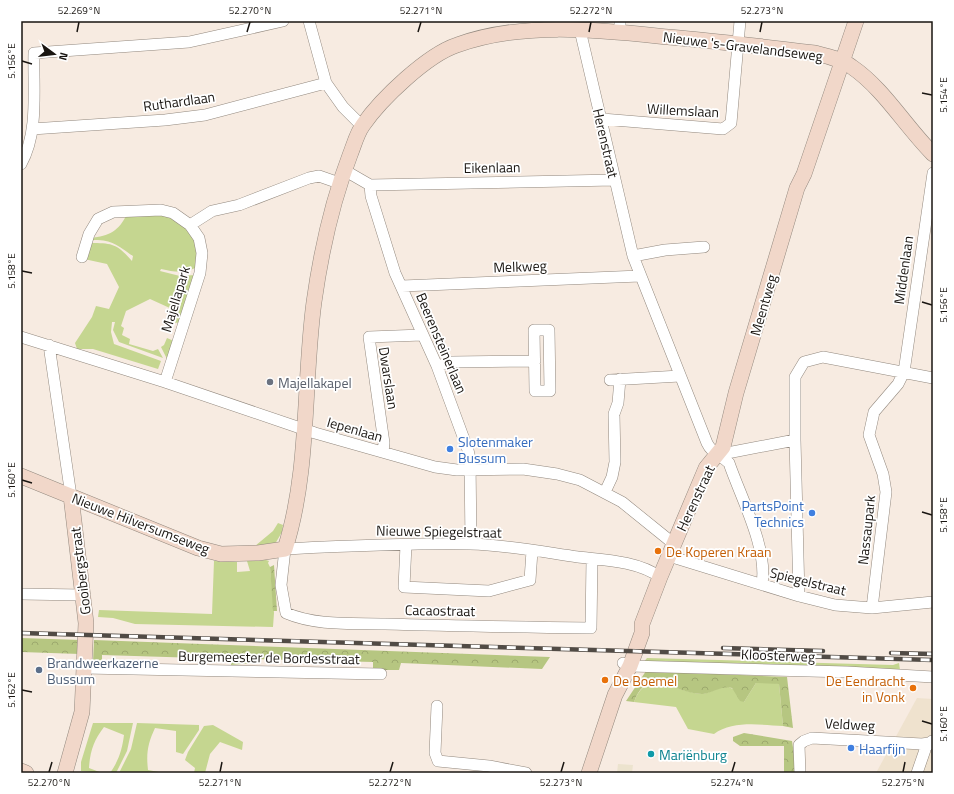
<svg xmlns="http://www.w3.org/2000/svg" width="954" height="794" font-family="'Titillium Web',sans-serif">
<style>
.commercial{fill:#efe2ce}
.education{fill:#ece3ce}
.green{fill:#c5d690}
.forest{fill:url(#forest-crowns)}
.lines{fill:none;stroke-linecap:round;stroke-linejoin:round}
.street-casing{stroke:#92887e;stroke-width:12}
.secondary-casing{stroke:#92887e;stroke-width:16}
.street{stroke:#fff;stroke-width:11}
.secondary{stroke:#f1d7c9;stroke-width:15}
.rail-casing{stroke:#514b45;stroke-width:4.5}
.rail{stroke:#fff;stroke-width:3;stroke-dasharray:9;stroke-linecap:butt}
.ticks{fill:none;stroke:#191511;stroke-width:1.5}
.worship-dot{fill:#6b7280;stroke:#fff;stroke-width:1.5}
.shop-dot{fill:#3f7fe0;stroke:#fff;stroke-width:1.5}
.food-dot{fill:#e8710a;stroke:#fff;stroke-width:1.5}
.service-dot{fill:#5c6f8a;stroke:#fff;stroke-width:1.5}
.culture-dot{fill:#0f9aa8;stroke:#fff;stroke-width:1.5}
.labels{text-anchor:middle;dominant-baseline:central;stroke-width:3.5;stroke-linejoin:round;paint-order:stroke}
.street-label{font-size:14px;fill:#191511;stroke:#fff}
.worship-label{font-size:14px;fill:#5b616d;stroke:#fff;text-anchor:start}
.shop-label{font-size:14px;fill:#366cbe;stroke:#fff;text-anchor:start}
.food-label{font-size:14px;fill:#c56008;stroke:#fff;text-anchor:start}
.service-label{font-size:14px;fill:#4e5e75;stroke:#fff;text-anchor:start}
.culture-label{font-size:14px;fill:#0d838f;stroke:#fff;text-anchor:start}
.neatline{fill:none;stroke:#191511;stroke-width:1.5}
.ticks-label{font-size:10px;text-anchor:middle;fill:#191511}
</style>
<defs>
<pattern id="forest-crowns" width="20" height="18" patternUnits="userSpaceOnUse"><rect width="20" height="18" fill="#b6c681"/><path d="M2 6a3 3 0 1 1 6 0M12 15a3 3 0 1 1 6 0" fill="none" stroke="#9ca96e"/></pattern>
</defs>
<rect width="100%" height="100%" fill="#f7ebe1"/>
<path class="commercial" d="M917 698 933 699V773H876Z"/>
<path class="education" d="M618 764 633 765 632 773H617Z"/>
<path class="green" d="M127 214 168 215 190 230 197 248V267C184 274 175 272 161 269L160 271 180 276 195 275 180 323 169 322 172 309 150 299 126 311 121 326 124 328 122 335 130 339 129 344 153 351 158 349 163 358 119 342 113 330 115 322H112L111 332 114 344 161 361 158 369 93 349H77L75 343 92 317 96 306 109 309 119 287 107 264 84 259 90 243C113 243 117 244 132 261L133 256C116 244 111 239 90 240L91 238C109 236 119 231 127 214Z
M167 338 174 341 167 359 161 347 164 345Z
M278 523 283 525 282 532 275 544 255 546 273 531Z
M266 560 269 561 268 563 270 567 274 613 273 627 135 624 113 618 98 617 99 610 212 614 214 561 237 562V572L250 571 247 561Z
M647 658 893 665 899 663 900 670 643 663Z
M771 682 779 684 783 726C761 725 733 720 714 734L688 729 676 707 634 702C646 667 676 692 701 694 710 694 723 683 731 688 736 690 740 698 744 702L756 683Z
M93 723H133L127 751 116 773H110C119 760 122 750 124 735L104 727C94 740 90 751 89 768L102 773 81 771V762Z
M137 723 199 725V730L183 754 176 752V731L155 728C148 743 146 753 148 770L164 773H119L131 749Z
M213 725 243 742 242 750 220 742 210 754 205 773H194L195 768 185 760 188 752 204 726Z"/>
<path class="forest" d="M274 565 277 611H273L270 567Z
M21 638 81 640 80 654 21 652Z
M94 640 550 657 542 669 401 663 399 670H373V662L254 659 253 663 231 665V659L102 655V663L93 662Z
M646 671 787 677 793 728 783 726 779 684 756 683 744 702 740 701 732 688C722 685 713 693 703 694 677 695 647 664 634 702L626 701Z
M744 733 792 741 797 773H784V746H740L733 741V737Z"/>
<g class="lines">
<g class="street-casing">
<path id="street" d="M309 21 326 83 343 107 362 126
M580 30 633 256 707 443C712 454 721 455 729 463 741 498 768 548 762 584
M620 32V21
M602 119 723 129 731 123 740 21
M32 129 165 120 205 115 326 83
M21 164C39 132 33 89 34 53L189 42 283 21
M344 170 370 185
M370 185 371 196 395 273 437 366 468 450 470 459 471 544
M370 185 614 180
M190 225 212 211 239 205 309 178 319 176 339 183
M633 256 665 250 704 247
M82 257 89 234 98 219 113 212 161 210 173 213 190 225 199 238 202 253 200 273 165 382
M402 286 640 276
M534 330H549L550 391H535Z
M21 337 165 382 315 433 435 467 457 470 523 469 557 474 580 480 622 502 674 544
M49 345 71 496
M437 366 452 362 535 361
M610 380 680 376
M795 440 799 596
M383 452 384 443 369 337 422 335
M717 455 795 440V377L804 362 823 357 933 378
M605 492 612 477 615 462 614 414 618 403 620 379
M406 545 404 587 489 591 530 580 532 551
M669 556 799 596 835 605 872 608 933 602
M592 559 591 628C522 627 453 626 385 624 353 623 316 626 286 613L281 585 285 549C347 546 408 543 470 544 506 545 543 552 578 557 605 560 638 561 660 577
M21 594 82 595
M872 608 886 492 883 474 869 435 874 412 898 384 904 372 933 173
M623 663 630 666 847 672 933 677
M84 668 381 674
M437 706 435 753 438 761 489 766 526 773
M800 773 799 745 804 741 812 738 922 744 929 743
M917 773 926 747 932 741"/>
</g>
<g class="secondary-casing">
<path id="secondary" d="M21 476 198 548 221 554 258 553 285 549C310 470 303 384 314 302 321 252 332 202 350 155 354 145 357 133 363 125 381 99 427 55 457 45 523 21 599 30 668 37 717 41 766 47 815 53 827 56 841 59 852 67 884 89 905 126 933 154
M21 771 26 773
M65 773 82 712 86 623 71 496
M589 773 615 695 630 666 642 633V624L660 577 706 468 723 447 736 393 797 188 804 174 856 21"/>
</g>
<use href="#street" class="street"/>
<use href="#secondary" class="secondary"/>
<g class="rail-casing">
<path id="rail" d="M21 633 933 660
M723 648 823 651
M891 653 933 654"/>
</g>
<use href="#rail" class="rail"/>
</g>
<path class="ticks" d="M77 32 79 22M247 32 250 22M418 32 421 22M589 32 591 22M760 32 762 22M22 61 32 64M922 93 932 95M22 271 32 273M922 302 932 305M22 480 32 483M922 512 932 515M22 690 32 692M922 721 932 724M49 772 52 762M220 772 222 762M390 772 393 762M561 772 564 762M732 772 735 762M903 772 905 762"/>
<circle class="worship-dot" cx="270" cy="382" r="4"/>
<g class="shop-dot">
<circle cx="450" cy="449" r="4"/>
<circle cx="812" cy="513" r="4"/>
<circle cx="851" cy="748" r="4"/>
</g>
<g class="food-dot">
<circle cx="658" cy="551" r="4"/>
<circle cx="605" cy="680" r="4"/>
<circle cx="913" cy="688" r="4"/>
</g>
<circle class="service-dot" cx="39" cy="670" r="4"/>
<circle class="culture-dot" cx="651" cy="754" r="4"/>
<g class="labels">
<g class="street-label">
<text transform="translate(743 46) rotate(7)">Nieuwe 's-Gravelandseweg</text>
<text transform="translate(179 101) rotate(-8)">Ruthardlaan</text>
<text transform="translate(683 110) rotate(3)">Willemslaan</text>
<text transform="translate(606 143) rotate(77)">Herenstraat</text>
<text transform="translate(492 167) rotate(-1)">Eikenlaan</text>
<text transform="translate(520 266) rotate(-2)">Melkweg</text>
<text transform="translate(903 270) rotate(-82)">Middenlaan</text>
<text transform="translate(175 299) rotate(-73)">Majellapark</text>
<text transform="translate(763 305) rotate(-74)">Meentweg</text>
<text transform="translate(442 343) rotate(67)">Beerensteinerlaan</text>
<text transform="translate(389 378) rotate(81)">Dwarslaan</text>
<text transform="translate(355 429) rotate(16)">Iepenlaan</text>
<text transform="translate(695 498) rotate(-65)">Herenstraat</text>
<text transform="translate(141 523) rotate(21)">Nieuwe Hilversumseweg</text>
<text transform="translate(866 530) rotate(-84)">Nassaupark</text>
<text transform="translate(439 531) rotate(1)">Nieuwe Spiegelstraat</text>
<text transform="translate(80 571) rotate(-97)">Gooibergstraat</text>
<text transform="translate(808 581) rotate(14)">Spiegelstraat</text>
<text transform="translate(440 610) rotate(1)">Cacaostraat</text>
<text transform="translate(778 655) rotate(2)">Kloosterweg</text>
<text transform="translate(269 657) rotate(1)">Burgemeester de Bordesstraat</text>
<text transform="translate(850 724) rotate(3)">Veldweg</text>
</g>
<g class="worship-label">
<text x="278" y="382">Majellakapel</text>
</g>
<g class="shop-label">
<text x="458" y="441">Slotenmaker<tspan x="458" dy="16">Bussum</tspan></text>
<text x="804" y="505" text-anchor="end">PartsPoint<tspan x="804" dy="16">Technics</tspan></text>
<text x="859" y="748">Haarfijn</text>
</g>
<g class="food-label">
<text x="666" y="551">De Koperen Kraan</text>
<text x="613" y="680">De Boemel</text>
<text x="905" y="680" text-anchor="end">De Eendracht<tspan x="905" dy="16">in Vonk</tspan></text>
</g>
<g class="service-label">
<text x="47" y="662">Brandweerkazerne<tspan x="47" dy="16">Bussum</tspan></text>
</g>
<g class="culture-label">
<text x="659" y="754">Mariënburg</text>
</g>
</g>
<rect width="954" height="794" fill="none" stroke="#ffffff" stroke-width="44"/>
<g transform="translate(54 54) rotate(105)" stroke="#ffffff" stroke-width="3" paint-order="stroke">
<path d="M0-3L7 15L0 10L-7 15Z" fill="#191511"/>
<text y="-6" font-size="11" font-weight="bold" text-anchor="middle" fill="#191511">N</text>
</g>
<rect x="22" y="22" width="910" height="750" class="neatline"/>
<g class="ticks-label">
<text x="79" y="14">52.269°N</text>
<text x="250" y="14">52.270°N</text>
<text x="421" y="14">52.271°N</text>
<text x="591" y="14">52.272°N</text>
<text x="762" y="14">52.273°N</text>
<text transform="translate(11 61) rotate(-90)" y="4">5.156°E</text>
<text transform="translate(943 95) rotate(-90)" y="4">5.154°E</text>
<text transform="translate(11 271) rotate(-90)" y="4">5.158°E</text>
<text transform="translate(943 305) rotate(-90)" y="4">5.156°E</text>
<text transform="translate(11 480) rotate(-90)" y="4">5.160°E</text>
<text transform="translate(943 515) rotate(-90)" y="4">5.158°E</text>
<text transform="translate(11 690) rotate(-90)" y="4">5.162°E</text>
<text transform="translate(943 724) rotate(-90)" y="4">5.160°E</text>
<text x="49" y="786">52.270°N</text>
<text x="220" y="786">52.271°N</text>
<text x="390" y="786">52.272°N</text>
<text x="561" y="786">52.273°N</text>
<text x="732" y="786">52.274°N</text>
<text x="903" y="786">52.275°N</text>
</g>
</svg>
